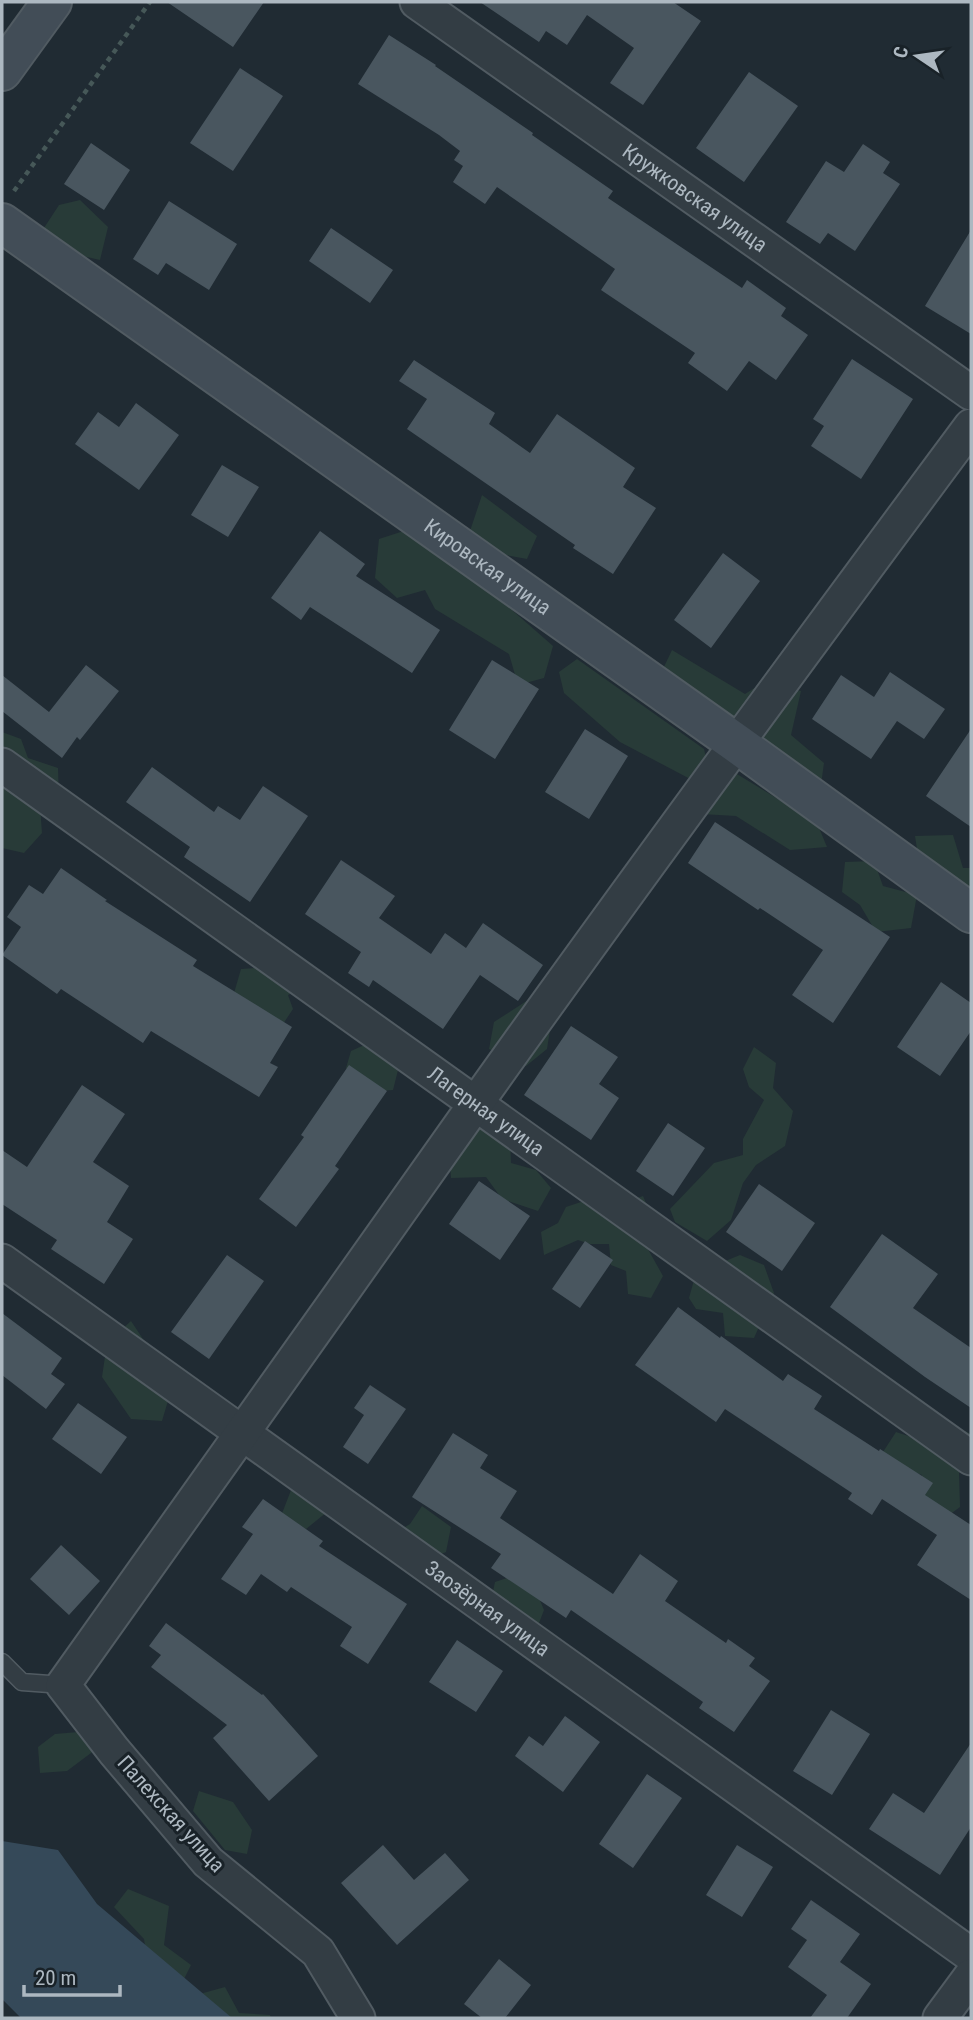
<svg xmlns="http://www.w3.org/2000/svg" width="973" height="2020" font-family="'Roboto Condensed',sans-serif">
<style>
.green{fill:#283b38}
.water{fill:#354959}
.building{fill:#49565f}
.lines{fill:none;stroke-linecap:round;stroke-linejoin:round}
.lane-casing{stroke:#515b62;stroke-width:19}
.street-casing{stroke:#515b62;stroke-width:37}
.secondary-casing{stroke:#515b62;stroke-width:42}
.path{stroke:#465858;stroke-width:4.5;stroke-dasharray:5 5;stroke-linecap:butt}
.lane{stroke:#333d44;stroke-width:16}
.street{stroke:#333d44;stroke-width:33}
.secondary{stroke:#424d57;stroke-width:38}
.labels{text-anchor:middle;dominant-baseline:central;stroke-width:6;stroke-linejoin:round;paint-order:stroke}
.street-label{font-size:21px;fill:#adb8c1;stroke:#192228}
</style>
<rect width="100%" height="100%" fill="#202b33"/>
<path class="green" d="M80 200 108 227 100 260 52 249 42 231 59 205Z
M482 495 537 536 527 559 506 555 487 588 553 646 544 678 518 685 509 654 435 609 425 590 397 598 375 578 379 539 416 527 470 531Z
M672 650 745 694 764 682 801 691 791 735 824 763 821 785 686 709 662 671Z
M577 659 704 749 708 766 732 771 817 823 827 847 790 850 736 816 701 814 694 781 620 742 564 693 559 672Z
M2 732 21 739 28 758 58 768 59 800 40 806 42 833 24 853 2 848Z
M953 835 963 868H971V900L920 868 915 836Z
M874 861 883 886 917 895 911 928 876 932 860 905 842 892 845 862Z
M270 967 304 986 288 995 293 1009 281 1027 232 1000 241 969Z
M528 1000 552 1017 547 1049 526 1066 489 1049 494 1022Z
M371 1042 400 1062 393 1090 366 1092 346 1068 351 1051Z
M754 1047 776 1063 773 1088 793 1111 785 1146 756 1165 743 1183 731 1220 707 1241 675 1222 670 1209 714 1163 743 1155V1139L764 1100 749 1087 743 1069Z
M489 1123 510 1138 511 1163 536 1170 551 1188 538 1211 502 1199 486 1177 451 1178 449 1149Z
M643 1196 653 1220 644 1242 663 1276 651 1298 628 1294 626 1271 611 1265 609 1244H590L578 1240 544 1255 541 1232 558 1223 566 1207 590 1199 609 1208Z
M740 1255 764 1265 774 1293 754 1338 725 1336 723 1313 696 1309 689 1298 696 1273Z
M131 1321 147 1345 170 1394 162 1421 131 1419 102 1377 107 1343Z
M965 1431 971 1434V1451L959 1473 960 1507 945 1518 916 1503 922 1475 891 1464 881 1455 896 1432 936 1445Z
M293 1485 327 1512 306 1529 281 1516Z
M422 1506 451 1527 446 1552 410 1567 384 1540 410 1524Z
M528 1571 544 1610 531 1644 488 1615 495 1582Z
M78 1732 95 1750 67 1771 40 1773 38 1747 55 1734Z
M199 1791 233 1802 252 1830 247 1854 225 1850 193 1811Z
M128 1889 169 1906 164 1945 191 1965 181 1985 150 1976 144 1939 114 1907Z
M225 1987 239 2013 270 2015 271 2018H196V1995Z"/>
<path class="water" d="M2 1841 58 1850 97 1904 232 2018H21L2 1999Z"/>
<path class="building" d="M167 2H264L233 47Z
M480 2H673L701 21 643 105 610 83 634 48 587 15 567 45 546 31 539 42Z
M389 35 436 65 435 66 533 133 532 135 613 191 608 198 742 288 747 280 786 308 781 316 808 335 776 380 749 361 727 391 688 363 695 353 601 290 615 269 497 187 485 204 453 182 463 166 454 160 460 151 439 135 358 84Z
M240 68 283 96 233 171 190 143Z
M749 72 798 106 744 182 696 148Z
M91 143 130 170 104 210 64 184Z
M863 144 890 162 883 173 900 184 855 251 828 233 820 244 786 222 826 161 844 172Z
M169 201 237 244 209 290 166 263 158 275 133 259Z
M331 228 393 270 370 303 309 261Z
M971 230V334L925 306Z
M852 359 913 399 861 479 811 446 824 426 813 419Z
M414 360 495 413 489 424 530 453 557 414 635 468 623 487 656 508 613 574 573 548 575 545 407 429 427 399 399 381Z
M136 403 179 435 139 490 75 444 98 412 119 427Z
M222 465 259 487 228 537 191 515Z
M320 531 365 564 356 576 440 630 412 673 310 607 301 620 271 598Z
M723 553 760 581 711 648 674 620Z
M492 660 539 689 495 759 449 730Z
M86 665 119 691 80 740 77 737 62 758 2 711V675L49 712Z
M890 672 945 709 924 739 897 721 871 759 812 719 841 675 874 697Z
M585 729 628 756 589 819 545 792Z
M971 729V827L926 796Z
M152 767 214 812 218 806 240 820 263 786 308 816 250 902 184 857 190 847 126 802Z
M715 822 890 937 833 1023 792 995 823 950 760 908 758 910 688 863Z
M341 860 395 896 379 918 431 954 445 933 466 948 483 923 543 965 518 1001 480 975 443 1029 373 980 369 987 348 973 361 952 305 914Z
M61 868 107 900 105 901 197 960 193 966 292 1027 270 1063 278 1067 259 1097 151 1031 143 1043 61 989 57 994 2 955 21 927 7 917 29 885 43 894Z
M941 982 971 1003V1031L940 1076 897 1047Z
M571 1026 618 1057 599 1084 619 1098 591 1140 524 1095Z
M349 1065 387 1091 335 1166 339 1169 296 1227 259 1199 304 1137 301 1135Z
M82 1085 125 1114 93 1162 129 1186 107 1222 133 1239 104 1284 51 1249 57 1240 2 1204V1150L27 1167Z
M668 1123 705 1148 673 1196 636 1171Z
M479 1181 530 1216 500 1260 449 1224Z
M759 1184 815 1223 782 1271 726 1232Z
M882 1234 938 1274 913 1308 971 1348V1408L925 1377 830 1307Z
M585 1241 613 1260 580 1308 552 1289Z
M227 1255 264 1281 209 1359 171 1332Z
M678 1307 720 1338 721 1336 783 1381 788 1374 822 1396 814 1409 879 1451 880 1449 933 1483 925 1495 971 1525V1600L917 1565 937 1535 882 1499 872 1515 848 1499 852 1493 725 1409 716 1422 635 1365Z
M2 1313 62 1358 51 1374 65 1384 46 1409 2 1375Z
M370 1385 406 1409 368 1464 343 1447 364 1415 354 1408Z
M78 1403 127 1437 101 1474 52 1439Z
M453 1433 488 1455 480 1468 517 1491 500 1518 613 1594 640 1554 678 1581 665 1601 726 1643 728 1639 755 1658 749 1666 770 1681 734 1732 699 1708 703 1702 571 1610 566 1618 491 1568 501 1554 412 1497Z
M263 1499 323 1541 319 1546 407 1604 368 1664 340 1646 352 1627 291 1587 287 1592 261 1574 246 1595 221 1579 253 1534 242 1527Z
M61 1545 100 1581 69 1615 30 1579Z
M166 1623 262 1695 263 1694 318 1756 269 1801 213 1738 227 1725 151 1667 161 1655 149 1646Z
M457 1640 503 1671 476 1712 429 1682Z
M831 1710 870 1734 832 1795 793 1771Z
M565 1716 600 1742 563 1792 515 1756 529 1736 543 1746Z
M971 1743V1827L940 1875 869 1829 893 1793 924 1813Z
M647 1774 682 1798 633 1868 599 1844Z
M383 1845 414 1880 445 1853 469 1880 397 1945 341 1883Z
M737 1845 773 1867 742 1917 706 1895Z
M811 1900 860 1934 840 1962 871 1984 847 2018H810L827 1995 788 1967 807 1940 791 1929Z
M499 1959 531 1985 505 2018H482L464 2004Z"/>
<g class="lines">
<g class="lane-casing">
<path id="lane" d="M2 1662 22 1682 63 1685"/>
</g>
<g class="street-casing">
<g id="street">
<path id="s1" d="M417 2 971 393"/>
<path id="s2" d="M2 765 971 1458"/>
<path id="s3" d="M2 1261 971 1955"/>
<path d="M358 2018 318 1952 208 1862 114 1751 63 1685C201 1493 337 1299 474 1106 637 877 804 651 971 426"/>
<path d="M940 2018 971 1976"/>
</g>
</g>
<g class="secondary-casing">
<g id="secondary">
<path d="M2 71 52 2"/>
<path id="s4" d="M2 223 736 743 971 913"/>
</g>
</g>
<path class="path" d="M14 191 150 2"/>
<use href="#lane" class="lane"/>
<use href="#street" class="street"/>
<use href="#secondary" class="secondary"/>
</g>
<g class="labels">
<g class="street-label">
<text stroke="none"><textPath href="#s1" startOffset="340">Кружковская улица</textPath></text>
<text stroke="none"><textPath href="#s4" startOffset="595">Кировская улица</textPath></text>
<text stroke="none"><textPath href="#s2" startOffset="595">Лагерная улица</textPath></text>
<text stroke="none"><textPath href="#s3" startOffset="597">Заозёрная улица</textPath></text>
<text transform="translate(171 1814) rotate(48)">Палехская улица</text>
</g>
</g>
<rect width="973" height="2020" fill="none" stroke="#adb8c1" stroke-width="7"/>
<g transform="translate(917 56) rotate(283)" stroke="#192228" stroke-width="5" paint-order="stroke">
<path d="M0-5L12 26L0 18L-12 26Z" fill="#adb8c1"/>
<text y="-10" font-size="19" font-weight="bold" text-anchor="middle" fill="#adb8c1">С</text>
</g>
<path d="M24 1985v10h96v-10" fill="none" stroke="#adb8c1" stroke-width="3.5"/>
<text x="35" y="1985" font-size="21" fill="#adb8c1" stroke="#192228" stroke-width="5" paint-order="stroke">20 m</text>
</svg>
